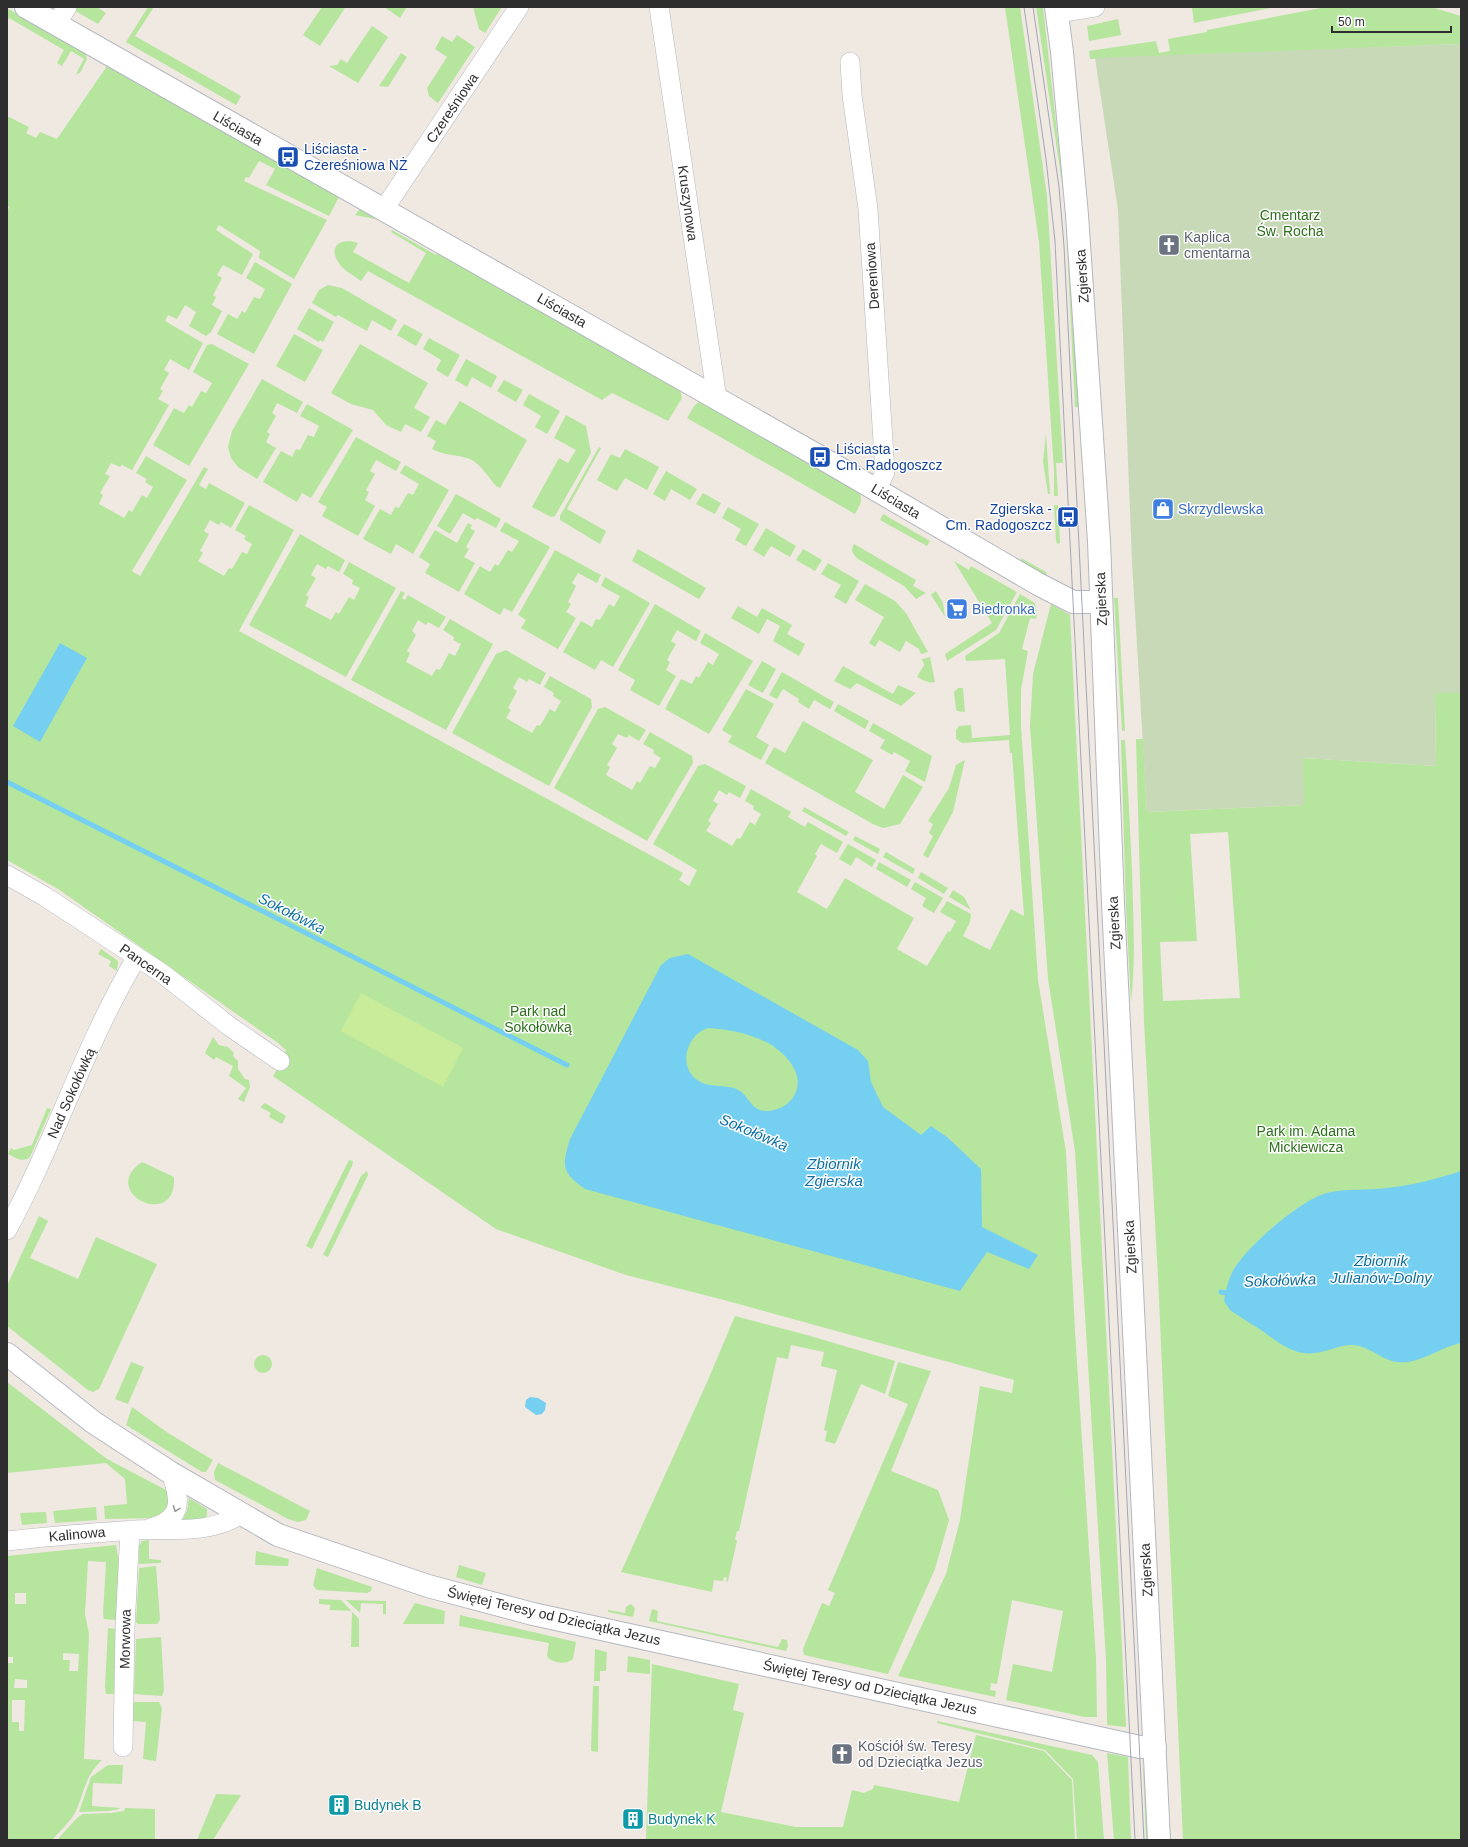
<svg xmlns="http://www.w3.org/2000/svg" width="1468" height="1847" font-family="Helvetica,sans-serif">
<style>
.green{fill:#b6e59e;fill-rule:evenodd}
.cemetery{fill:#c8d9b8}
.pitch{fill:#c9ec9a}
.water{fill:#75cff0;fill-rule:evenodd}
.lines{fill:none;stroke-linecap:round;stroke-linejoin:round}
.stream{stroke:#75cff0;stroke-width:5}
.minor-casing{stroke:#b4b7c1;stroke-width:20}
.tertiary-casing{stroke:#b4b7c1;stroke-width:24}
.secondary-casing{stroke:#b4b7c1;stroke-width:24}
.minor{stroke:#fff;stroke-width:19}
.tertiary{stroke:#fff;stroke-width:22}
.secondary{stroke:#fff;stroke-width:22}
.tram{stroke:#a3a6b8;stroke-width:1}
.oneway{stroke:#969696}
.labels{text-anchor:middle;dominant-baseline:central;stroke-width:3;stroke-linejoin:round;paint-order:stroke}
.street-label{font-size:14px;fill:#2e2e2e;stroke:#fff}
.transit-label{font-size:14px;fill:#164399;stroke:#fff;text-anchor:start}
.park-label{font-size:14px;fill:#2c6e1b;stroke:#fff}
.worship-label{font-size:14px;fill:#5b616d;stroke:#fff;text-anchor:start}
.shop-label{font-size:14px;fill:#366cbe;stroke:#fff;text-anchor:start}
.culture-label{font-size:14px;fill:#0d838f;stroke:#fff;text-anchor:start}
.water-label{font-size:15px;font-style:italic;fill:#0d6fa3;stroke:#fff}
</style>
<rect width="100%" height="100%" fill="#efe9e1"/>
<path class="green" d="M74 7H97L106 13 98 24 72 9Z
M148 7H154L135 36 241 96 236 105 126 42Z
M322 7 345 8 320 46 303 35Z
M384 7H407L400 18Z
M473 7H502L485 33 479 29Z
M1005 7H1020L1047 196 1063 463H1056L1058 496H1054V471L1039 242Z
M1036 7H1043L1066 212 1081 407H1075L1065 204Z
M1192 7H1276L1194 23Z
M1326 7H1431L1461 16V44L1090 59 1089 51 1156 41 1159 53 1170 51 1168 39 1207 32V30Z
M7 8 85 53 87 59 80 73 76 74 84 59 71 51 62 66 57 63 64 50 9 18 7 21Z
M1118 19 1121 35 1089 41 1087 26Z
M372 26 388 37 358 83 329 66 337 65 341 59 347 63Z
M457 35 475 47 438 103 429 96 427 88 447 57 435 49 442 36 452 42Z
M401 53 407 57 388 87 379 86Z
M107 66 339 197 329 216 266 185 275 169 259 161 249 178 246 177 244 181 327 220 294 279 259 258 260 251 219 225 216 230 253 254 242 275 223 265 217 275 222 278 213 295 216 297 212 305 222 311 211 332 206 336 189 326 196 312 185 305 177 319 168 315 165 321 203 343 189 370 170 359 164 370 169 373 160 389 163 391 158 399 169 405 132 470 122 465 120 467 111 463 105 474 110 476 100 493 103 495 99 504 124 518 129 510 132 512 142 495 147 498 153 487 145 482 147 479 136 473 146 456 187 480 132 571 140 576 204 467 208 469 199 485 206 489 209 483 245 503 231 528 221 522 219 525 210 520 204 531 209 534 200 551 203 553 198 561 224 576 229 568 232 569 242 552 247 554 252 544 244 539 246 536 235 530 249 505 294 530 239 631 683 873 679 880 689 886 697 870 653 844 698 766 705 764 746 786 740 798 729 792 727 795 719 790 713 801 718 804 708 821 711 823 706 831 732 846 737 838 740 839 750 822 755 825 761 814 753 809 754 806 745 801 751 789 791 812 788 817 805 827 808 822 843 842 837 853 821 844 815 854 817 856 797 892 827 909 845 878 914 918 897 949 927 966 948 931 950 932 956 921 940 912 947 901 971 914 970 922 963 936 990 950 1011 909 1024 916 1012 753H1010L1009 740 962 743 956 739V730L959 726 971 725 972 738 1010 735 1005 659 966 661 965 656 999 633 1020 594 1035 603 1037 614 1036 619 1030 618 1022 649 1028 651 1021 690V726L1038 980 1066 1152 1075 1331 1096 1659 1097 1717H1085L1006 1700 1013 1664 1052 1672 1063 1611 1012 1600 997 1684 991 1683 990 1690 996 1691 995 1697 898 1676 946 1574 960 1520 980 1386 1012 1393 1014 1380 724 1300 626 1275 496 1229 273 1076 280 1065 286 1050 278 1043 58 889 7 860V211L10 206 7 207V116L29 127 26 133 36 138 40 132 57 139Z
M363 209 390 222 355 215 359 210Z
M392 230 436 255 440 250 680 389 682 398 668 421 612 393 602 400 368 271 361 281C353 275 342 270 337 260 328 243 345 238 358 243L353 252 409 283 426 253 391 232Z
M255 262 292 284 254 354 217 334 228 314 237 319 242 311 245 313 254 297 260 299 265 289 246 278Z
M328 285 342 288 397 320 391 331 372 320 367 331 338 315 336 317 312 303 319 290Z
M309 308 334 322 323 342 320 340 319 342 297 329Z
M404 324 423 334 416 346 397 335Z
M294 334 323 350 305 382 276 366Z
M429 338 460 355 448 377 436 370 441 360 423 349Z
M212 344 249 364 189 466 153 445 174 408 184 413 189 405 192 407 201 391 206 393 212 383 193 372 207 345Z
M360 344 428 383 414 408 430 417 421 432 405 424 401 432 386 425 373 410 351 404 331 393Z
M466 359 497 376 491 388 472 377 467 387 455 380Z
M262 379 303 402 297 413 277 403 272 413 276 416 267 432 270 434 266 442 276 448 257 479 238 467 231 458 228 447 232 431Z
M504 380 523 390 516 402 497 391Z
M529 394 560 411 547 434 535 427 541 416 523 405Z
M460 401 527 440 500 488 496 486C489 478 481 465 472 460 459 454 444 456 432 449L436 441 427 436 436 420 445 425Z
M699 402H706L858 490C864 500 860 505 855 514L687 418 694 406Z
M307 404 353 430 311 498 302 493 297 502 263 482 281 451 292 457 296 449 300 450 308 435 314 437 319 426 300 416Z
M566 415 586 426 591 453 555 516 551 517 532 507 559 458 568 463 576 450 554 438Z
M1046 433 1050 494H1048L1043 462Z
M356 437 401 462 396 471 376 460 370 471 375 474 366 490 369 492 365 500 375 506 358 536 322 516 327 507 318 502Z
M599 447 601 448 567 509 606 531 600 544 560 520V516Z
M625 449 659 467 647 490 625 478 617 491 597 480 611 454 620 458Z
M405 465 449 490 413 554 396 544 391 554 363 539 380 509 391 515 395 507 399 508 408 493 413 495 419 484 400 473Z
M666 471 697 489 690 500 671 489 665 501 653 494Z
M703 493 721 503 715 514 696 504Z
M456 494 501 519 496 528 477 518 475 520 463 513 450 534 437 526Z
M1054 505H1058V510L1056 511 1057 523H1059L1060 543 1057 544 1056 540Z
M728 507 759 524 746 546 735 540 741 529 722 518Z
M883 514 930 541 927 546 880 520Z
M505 522 550 547 512 612 504 608 500 615 464 594 480 566 490 572 495 564 498 566 508 550 512 552 519 541 500 531Z
M468 523 472 525 470 528 475 531 466 547 469 549 464 557 475 563 459 592 425 573 430 564 419 557 435 530 457 543Z
M766 528 796 546 790 557 771 546 764 557 753 550Z
M300 534 345 560 339 572 328 566 326 569 317 564 311 575 316 578 306 595 309 597 305 606 331 620 336 612 339 614 349 597 354 600 360 588 352 584 353 580 343 574 349 562 396 588 346 677 249 625Z
M854 544 916 580 913 586 926 593 916 599 904 586 858 559C853 554 850 551 854 544Z
M638 549 706 588 699 599 632 561Z
M803 549 822 560 815 571 796 560Z
M555 550 601 575 597 583 578 573 572 583 576 586 568 602 571 604 566 612 576 618 558 649 521 628 526 620 518 615Z
M1021 558 1046 572 1047 576 1022 562Z
M954 561 969 570 971 566 1017 592 996 630 947 661 945 654 992 623Z
M828 563 859 581 846 604 834 597 841 585 821 574Z
M605 577 650 603 613 667 601 660 595 670 563 652 581 621 592 627 596 619 600 620 609 604 614 607 620 596 601 586Z
M865 584 895 601 906 613 928 652 921 654 919 649 906 641 900 652 879 640 875 647 869 643 884 617 855 600Z
M401 591 405 593 402 598 405 600 408 595 446 617 439 628 428 622 426 625 418 620 412 631 416 635 407 651 410 653 406 662 432 676 436 669 440 670 449 653 455 656 461 644 453 640 454 637 443 630 450 619 493 644 446 730 351 680Z
M936 591 943 603 945 617 931 595Z
M1114 598H1118L1125 731H1122Z
M655 604 701 631 696 641 677 630 671 641 676 644 667 660 670 662 666 670 676 676 659 706 630 690 635 680 618 670Z
M1051 604 1070 615 1126 1727 1107 1725 1106 1660 1075 1151 1048 979 1030 726 1033 674Z
M738 606 757 617 762 608 792 625 787 634 805 644 799 656 773 641 780 626 767 619 759 634 731 618Z
M705 633 753 661 709 734 665 709 681 679 692 684 696 676 699 678 708 662 713 665 719 654 700 643Z
M506 650 546 673 540 685 529 679 527 682 519 677 513 688 517 691 508 708 511 710 506 718 532 733 537 725 540 726 550 709 555 712 561 701 553 696 554 693 544 687 550 676 591 699 592 707 549 786 452 733 496 654Z
M930 657 935 682C929 684 923 680 917 677L924 665 922 659Z
M762 661 776 669 763 693 748 685Z
M843 666 893 694 898 685 916 693 901 706 857 683 850 689 834 681Z
M782 672 834 702 830 709 814 700 809 709 798 702 799 699 783 689 777 699 769 695Z
M958 688H963L965 712 957 711 956 709 954 692Z
M746 689 774 704 756 737 769 745 761 760 728 742 732 736 722 730Z
M1435 693H1461V1840H1183L1158 1277 1144 1022 1136 739H1143L1147 812 1303 805V758L1436 766ZM1228 832 1240 998 1163 1001 1160 942 1197 941 1190 834Z
M838 704 869 721 865 729 834 711Z
M605 707 646 730 639 741 629 735 627 738 618 734 612 744 617 748 607 765 610 767 606 775 632 790 637 781 640 783 650 766 655 768 661 758 653 753 654 750 643 744 650 732 692 756 693 763 647 841 554 788 598 709Z
M803 721 873 760 855 792 884 809 903 775 923 787 900 824 883 828 873 824 765 763 774 747 785 753Z
M873 723 932 756 925 782 905 771 910 761 894 752 892 755 880 748 885 740 869 731Z
M1121 740H1125C1128 784 1130 827 1132 871 1133 915 1136 959 1131 1003L1126 908Z
M965 760 953 812 928 858 923 855 933 836 929 833 933 824 928 821 949 788 956 765Z
M804 807 849 832 846 836 802 811Z
M855 836 880 849 878 854 853 840Z
M848 844 876 860 872 867 856 857 851 866 839 859Z
M886 852 915 869 913 874 883 857Z
M879 862 911 880 907 887 876 869Z
M921 872 948 888 944 894 918 878Z
M915 882 943 898 934 913 922 906 926 898 911 889Z
M953 890 964 897 971 910 949 897Z
M101 949 118 961 117 971 109 966 111 961 98 954Z
M213 1037 219 1045 228 1047 234 1053 233 1056 238 1061V1069L245 1079 249 1080 250 1087 244 1102 238 1099 246 1088 229 1076 233 1066 216 1057 214 1060 205 1053Z
M265 1103 286 1116 282 1124 269 1117 271 1113 260 1107Z
M47 1108 51 1109 30 1157C23 1163 16 1158 8 1154L11 1148 14 1150 32 1145Z
M349 1160 353 1161 352 1166 312 1249 306 1246Z
M142 1162 174 1177C177 1232 97 1192 142 1162Z
M367 1171 368 1175 328 1257 323 1255 361 1176Z
M39 1216 48 1221 30 1258 78 1279 96 1237 157 1264 99 1389 93 1392 88 1390 7 1326V1286Z
M735 1316 807 1335 895 1361 885 1394 861 1384 835 1444 825 1441 827 1431 824 1430 837 1370 821 1366 824 1352 791 1345 788 1359 777 1357 739 1531H737L735 1539 737 1541 728 1581 726 1582 727 1578 724 1577 723 1581 714 1580 712 1592 621 1572 708 1380Z
M254 1364a9 9 0 1 1 18 0a9 9 0 1 1-18 0Z
M131 1362 144 1367 128 1404 115 1399Z
M898 1362 931 1371 891 1471 938 1490 949 1520 935 1569 888 1674 804 1655 803 1649 822 1603 829 1606 835 1593 828 1590 908 1404 888 1396Z
M7 1382 107 1459 168 1491 170 1504 164 1511 156 1518 105 1519 104 1506 127 1504 125 1479 106 1463 7 1473Z
M132 1407 168 1433 213 1460 206 1472H202L126 1425Z
M218 1463 310 1511 306 1520 298 1522 288 1519 215 1480 214 1472Z
M189 1498 207 1509V1518L182 1521 187 1511Z
M96 1507 97 1520 55 1523 53 1511Z
M46 1512 47 1523 22 1525 20 1513Z
M149 1540V1559L161 1560V1563L139 1564V1546L142 1541Z
M116 1545 119 1562 116 1620 104 1619 103 1614 106 1562 88 1561 85 1614 89 1634 84 1759 102 1760C85 1776 85 1790 76 1811 71 1821 60 1831 52 1840H7V1663H13V1657H7V1556ZM15 1593H26V1604H15ZM63 1653 79 1654 78 1671H69L70 1660H63ZM15 1679 27 1680V1688H14ZM12 1700H25L24 1731H19V1722H12Z
M256 1551 289 1559 288 1566 255 1565Z
M459 1565 486 1573 482 1585 456 1577Z
M156 1566 160 1620 157 1624H138L136 1622 139 1568Z
M317 1568 372 1587 371 1591 367 1593 317 1590 313 1585Z
M319 1599 341 1600 359 1619V1647H351L352 1611 330 1610V1605L319 1604Z
M346 1600 386 1601V1614H383V1604L361 1603 360 1613Z
M415 1603 445 1611 444 1624H403Z
M631 1604 635 1608 633 1617 608 1612V1610L625 1613 626 1607Z
M652 1609 658 1611 657 1621 778 1647 782 1639 787 1640 788 1646 786 1651 649 1621Z
M460 1615 576 1642 573 1659C565 1665 557 1663 549 1659L547 1655 549 1643 459 1626Z
M108 1628 116 1629 114 1694H106L105 1687Z
M161 1637 164 1690 162 1696 134 1694 136 1639Z
M595 1649 607 1652 606 1671H600V1681H594Z
M628 1656 650 1660V1674L627 1672Z
M652 1664 739 1684 733 1710 744 1713 721 1812 796 1827H843L852 1790 864 1793 873 1789 874 1785 959 1802 976 1735 1044 1751 1072 1780 1075 1840H646Z
M593 1686H599L598 1752 591 1751Z
M133 1702H159L162 1708 156 1761 143 1759 146 1722 133 1721Z
M937 1721 1092 1755 1098 1762 1104 1840H1077L1073 1779 1045 1750 937 1723Z
M1107 1753 1128 1757 1131 1840H1114Z
M108 1765H123L122 1784 93 1783 92 1806 120 1808 119 1809 109 1811 79 1812 91 1777Z
M1143 1767 1145 1775 1148 1840H1146Z
M216 1794 241 1795 213 1840H197Z
M125 1808 155 1809V1840H57L77 1818 83 1814 111 1813 124 1811Z"/>
<path class="cemetery" d="M1461 44V693H1435L1436 766 1303 758 1304 805 1147 812 1132 562 1118 210 1095 58Z"/>
<path class="pitch" d="M361 993 463 1048 443 1087 341 1031Z"/>
<path class="water" d="M60 643 87 658 40 742 13 726Z
M688 954 858 1050 868 1061 871 1082 883 1107 921 1135 931 1126 947 1137 981 1169 982 1227 1038 1255 1029 1269 987 1252 960 1291 585 1189C561 1172 562 1166 570 1139L661 965 670 958ZM708 1028C728 1029 752 1034 770 1044 780 1050 792 1061 796 1073 803 1092 788 1110 768 1111 752 1112 750 1098 740 1091 728 1083 711 1089 699 1081 677 1068 686 1035 708 1028Z
M1461 1171V1343C1440 1347 1419 1365 1397 1362 1381 1360 1367 1344 1351 1345 1339 1345 1327 1352 1315 1353 1293 1356 1278 1342 1261 1330 1250 1323 1240 1317 1230 1310L1224 1301C1226 1291 1228 1279 1234 1269 1248 1246 1300 1200 1327 1193 1346 1188 1367 1191 1387 1188 1413 1185 1437 1179 1461 1171Z
M530 1397 538 1398 546 1403 545 1410 542 1414 536 1415 525 1407 526 1400Z"/>
<g class="lines">
<path class="stream" d="M7 782 567 1065
M1221 1292 1232 1294"/>
<g class="minor-casing">
<path id="minor" d="M659 7 717 399
M1057 13 1095 7
M56 24 67 7
M850 62 852 95 868 209 885 472 877 489
M384 209 519 7
M7 875 44 896 163 974 229 1026 280 1061
M7 1230C55 1142 85 1043 137 957
M151 1528C183 1519 181 1500 171 1473
M7 1541C49 1536 92 1533 135 1530 171 1528 209 1535 241 1514
M123 1747 125 1628 130 1530"/>
</g>
<g class="tertiary-casing">
<path id="tertiary" d="M26 7 820 457 1038 584 1073 602H1101
M7 1354 93 1422 171 1473 278 1535 428 1586 533 1614 1140 1747H1155"/>
</g>
<g class="secondary-casing">
<path id="secondary" d="M1056 7 1062 52 1077 215 1099 541 1113 903 1159 1840"/>
</g>
<use href="#minor" class="minor"/>
<use href="#tertiary" class="tertiary"/>
<use href="#secondary" class="secondary"/>
<path class="tram" d="M1024 7 1046 159 1055 241 1135 1840
M1033 7 1059 187 1064 246 1144 1840"/>
</g>
<defs><path id="oneway-chevron" d="M-2-3.5L2.5 0L-2 3.5" fill="none" stroke-width="1.6" stroke-linecap="round" stroke-linejoin="round"/></defs>
<use class="oneway" href="#oneway-chevron" transform="translate(176 1509) rotate(111)"/>
<defs>
<g id="bus-square" transform="scale(1.15)"><rect x="-9" y="-9" width="18" height="18" rx="4" fill="#1a4fb4" stroke="#fff"/><path d="M-5-6H5V4H4V6H2V4H-2V6H-4V4H-5ZM-3.5-4V0h7V-4ZM-3.5 1.2v1.5H-2V1.2ZM2 1.2v1.5H3.5V1.2Z" fill="#fff"/></g>
<g id="church-square" transform="scale(1.15)"><rect x="-9" y="-9" width="18" height="18" rx="4" fill="#6b7280" stroke="#fff"/><path d="M-1.2-6h2.4v3.5h3.3v2.4h-3.3V6h-2.4V-.1h-3.3v-2.4h3.3Z" fill="#fff"/></g>
<g id="shop-square" transform="scale(1.15)"><rect x="-9" y="-9" width="18" height="18" rx="4" fill="#3f7fe0" stroke="#fff"/><path d="M-5-2.5h2.3a2.7 3.5 0 0 1 5.4 0H5L5.5 6h-11ZM-1.5-2.5h3a1.5 2.3 0 0 0-3 0Z" fill="#fff"/></g>
<g id="supermarket-square" transform="scale(1.15)"><rect x="-9" y="-9" width="18" height="18" rx="4" fill="#3f7fe0" stroke="#fff"/><path d="M-6-5.5h2.5l.6 2H6L4.5 2H-2.5L-4.4-4H-6ZM-1.5 3.2a1.3 1.3 0 1 0 .1 0ZM3 3.2a1.3 1.3 0 1 0 .1 0Z" fill="#fff"/></g>
<g id="building-square" transform="scale(1.15)"><rect x="-9" y="-9" width="18" height="18" rx="4" fill="#0f9aa8" stroke="#fff"/><path d="M-4-6H4V6H1V3H-1V6H-4ZM-2.5-4.3h1.7v1.8h-1.7ZM.8-4.3h1.7v1.8H.8ZM-2.5-1h1.7V.8h-1.7ZM.8-1h1.7V.8H.8Z" fill="#fff"/></g>
</defs>
<g fill-rule="evenodd">
<use href="#bus-square" x="288" y="157"/>
<use href="#church-square" x="1169" y="245"/>
<use href="#bus-square" x="820" y="457"/>
<use href="#shop-square" x="1163" y="509"/>
<use href="#bus-square" x="1068" y="517"/>
<use href="#supermarket-square" x="957" y="609"/>
<use href="#church-square" x="842" y="1754"/>
<use href="#building-square" x="339" y="1805"/>
<use href="#building-square" x="633" y="1819"/>
</g>
<g class="labels">
<g class="street-label">
<text transform="translate(452 108) rotate(-56)">Czereśniowa</text>
<text transform="translate(238 128) rotate(30)">Liściasta</text>
<text transform="translate(688 203) rotate(82)">Kruszynowa</text>
<text transform="translate(872 276) rotate(-94)">Dereniowa</text>
<text transform="translate(1082 276) rotate(-94)">Zgierska</text>
<text transform="translate(562 310) rotate(30)">Liściasta</text>
<text transform="translate(896 501) rotate(31)">Liściasta</text>
<text transform="translate(1101 599) rotate(-92)">Zgierska</text>
<text transform="translate(1114 923) rotate(-93)">Zgierska</text>
<text transform="translate(146 964) rotate(35)">Pancerna</text>
<text transform="translate(71 1093) rotate(-66)">Nad Sokołówką</text>
<text transform="translate(1130 1247) rotate(-93)">Zgierska</text>
<text transform="translate(77 1534) rotate(-5)">Kalinowa</text>
<text transform="translate(1146 1570) rotate(-93)">Zgierska</text>
<text transform="translate(554 1616) rotate(13)">Świętej Teresy od Dzieciątka Jezus</text>
<text transform="translate(125 1639) rotate(-89)">Morwowa</text>
<text transform="translate(870 1687) rotate(12)">Świętej Teresy od Dzieciątka Jezus</text>
</g>
<g class="transit-label">
<text x="304" y="149">Liściasta -<tspan x="304" dy="16">Czereśniowa NŻ</tspan></text>
<text x="836" y="449">Liściasta -<tspan x="836" dy="16">Cm. Radogoszcz</tspan></text>
<text x="1052" y="509" text-anchor="end">Zgierska -<tspan x="1052" dy="16">Cm. Radogoszcz</tspan></text>
</g>
<g class="park-label">
<text x="1290" y="215">Cmentarz<tspan x="1290" dy="16">Św. Rocha</tspan></text>
<text x="538" y="1011">Park nad<tspan x="538" dy="16">Sokołówką</tspan></text>
<text x="1306" y="1131">Park im. Adama<tspan x="1306" dy="16">Mickiewicza</tspan></text>
</g>
<g class="worship-label">
<text x="1184" y="237">Kaplica<tspan x="1184" dy="16">cmentarna</tspan></text>
<text x="858" y="1746">Kościół św. Teresy<tspan x="858" dy="16">od Dzieciątka Jezus</tspan></text>
</g>
<g class="shop-label">
<text x="1178" y="509">Skrzydlewska</text>
<text x="972" y="609">Biedronka</text>
</g>
<g class="culture-label">
<text x="354" y="1805">Budynek B</text>
<text x="648" y="1819">Budynek K</text>
</g>
<g class="water-label">
<text transform="translate(292 913) rotate(27)">Sokołówka</text>
<text transform="translate(754 1132) rotate(23)">Sokołówka</text>
<text x="834" y="1163">Zbiornik<tspan x="834" dy="17">Zgierska</tspan></text>
<text x="1381" y="1260">Zbiornik<tspan x="1381" dy="17">Julianów-Dolny</tspan></text>
<text transform="translate(1280 1280) rotate(-2)">Sokołówka</text>
</g>
</g>
<rect width="1468" height="1847" fill="none" stroke="#2e2e2e" stroke-width="16"/>
<path d="M1332 26v6h119v-6" fill="none" stroke="#2e2e2e" stroke-width="2"/>
<text x="1338" y="26" font-size="12" fill="#2e2e2e" stroke="#ffffff" stroke-width="3" paint-order="stroke">50 m</text>
</svg>
